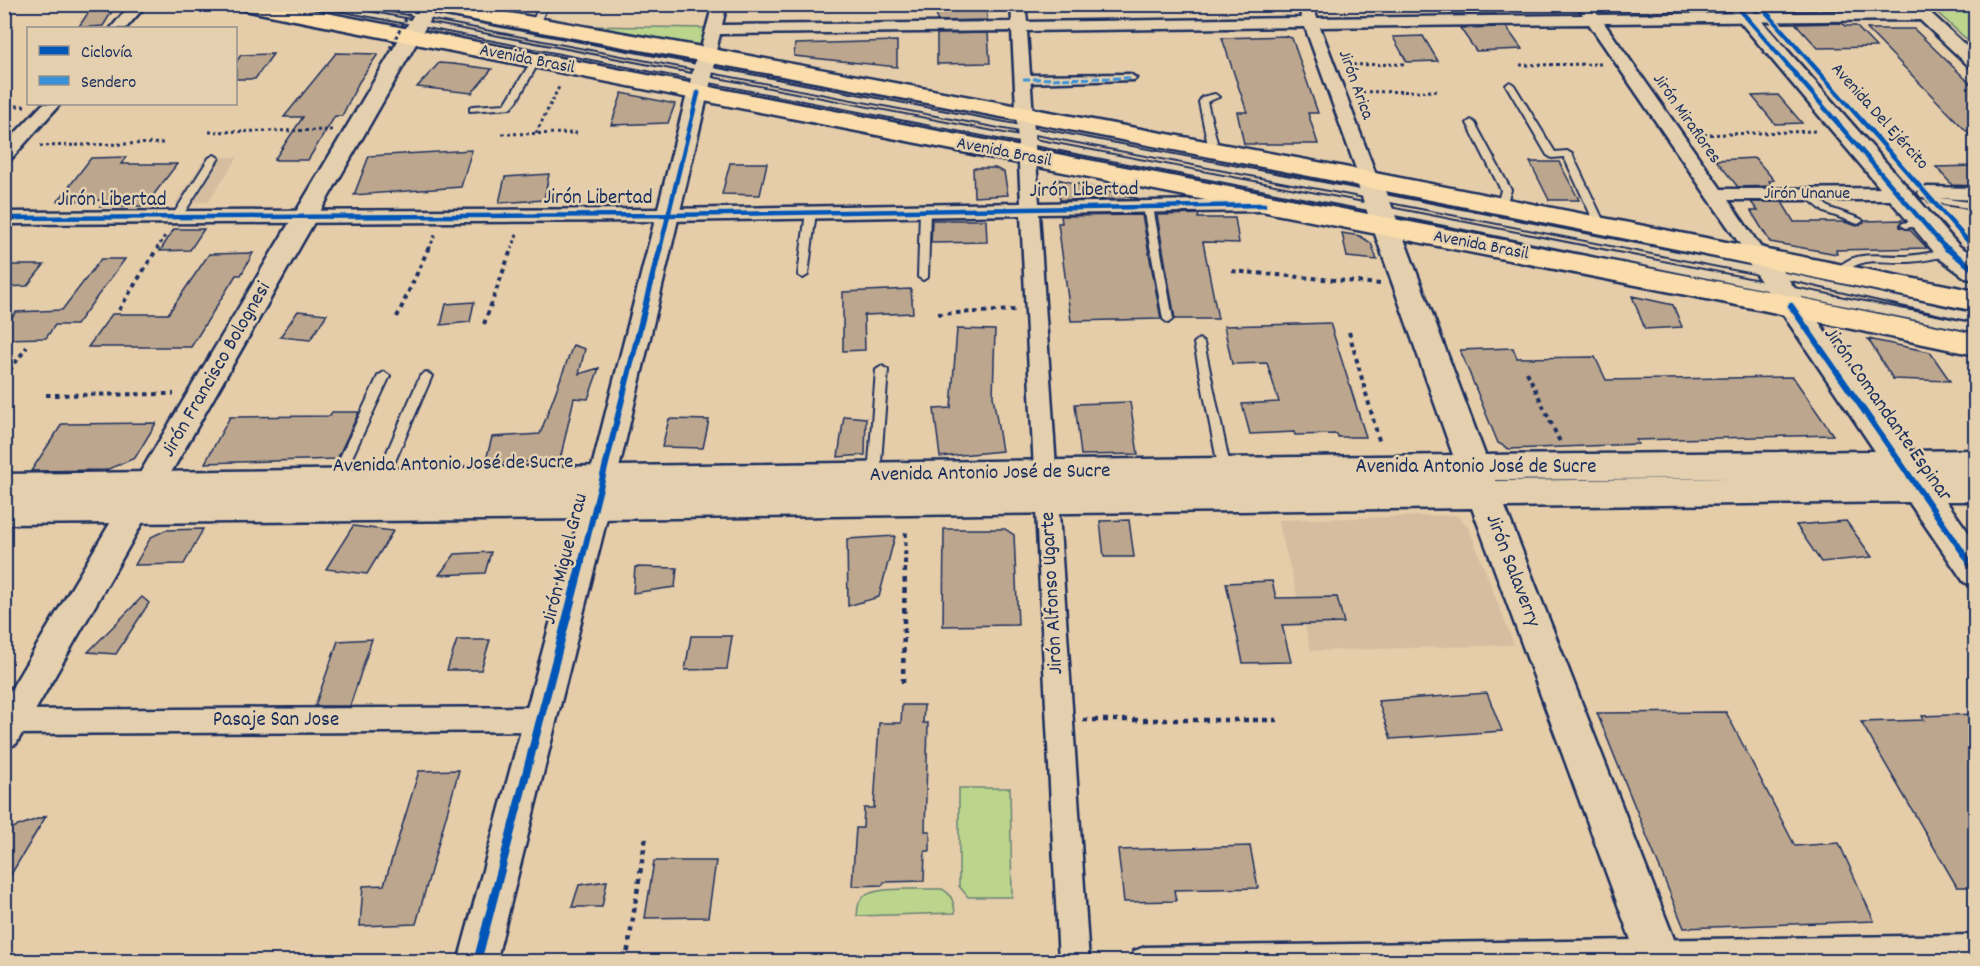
<svg xmlns="http://www.w3.org/2000/svg" width="1980" height="966" font-family="Dekko,sans-serif">
<style>
.built{fill:#d5bea0}
.green{fill:#bbd58c;stroke:#6b8275;stroke-width:1.5}
.building{fill:#bca68e;stroke:#1b2f5e;stroke-width:1.5}
.lines{fill:none;stroke-linecap:round;stroke-linejoin:round}
.service-casing{stroke:#1b2f5e;stroke-width:4}
.pedestrian-casing{stroke:#1b2f5e;stroke-width:5}
.minor-casing{stroke:#1b2f5e;stroke-width:5}
.tertiary-casing{stroke:#1b2f5e;stroke-width:5}
.secondary-casing{stroke:#1b2f5e;stroke-width:5}
.primary-casing{stroke:#1b2f5e;stroke-width:5}
.path-far2{stroke:#1b2f5e;stroke-width:3;stroke-dasharray:3 3;stroke-linecap:butt}
.path-far1{stroke:#1b2f5e;stroke-width:4;stroke-dasharray:4.5 4.5;stroke-linecap:butt}
.path{stroke:#1b2f5e;stroke-width:4.5;stroke-dasharray:5 5;stroke-linecap:butt}
.service{fill:#e4d0ae;fill-rule:evenodd}
.pedestrian{fill:#e4d0ae;fill-rule:evenodd}
.minor{fill:#e4d0ae;fill-rule:evenodd}
.tertiary{fill:#e4d0ae;fill-rule:evenodd}
.secondary{fill:#e4d0ae;fill-rule:evenodd}
.primary{fill:#faddab;fill-rule:evenodd}
.path-bridge{stroke:#1b2f5e;stroke-width:3;stroke-dasharray:3 3;stroke-linecap:butt}
.quiet{stroke:#3891d7;stroke-width:3;stroke-dasharray:7 3;stroke-linecap:butt}
.cycleway-far2-casing{stroke:#e4d0ae;stroke-width:8}
.cycleway-far1-casing{stroke:#e4d0ae;stroke-width:10}
.cycleway-casing{stroke:#e4d0ae;stroke-width:11}
.cycleway-far2{stroke:#0057b8;stroke-width:4.5}
.cycleway-far1{stroke:#0057b8;stroke-width:6}
.cycleway{stroke:#0057b8;stroke-width:8}
.labels{text-anchor:middle;dominant-baseline:central;stroke-width:5;stroke-linejoin:round;paint-order:stroke}
.far-street-label{font-size:18px;fill:#1b2f5e;stroke:#e4d0ae}
.street-label{font-size:21px;fill:#1b2f5e;stroke:#e4d0ae}
</style>
<rect width="100%" height="100%" fill="#e6cda9"/>
<filter id="ink" filterUnits="userSpaceOnUse"><feTurbulence type="fractalNoise" baseFrequency=".0167" numOctaves="2"/><feDisplacementMap in="SourceGraphic" scale="12" xChannelSelector="R" yChannelSelector="G"/><feConvolveMatrix kernelMatrix="1 2 1 2 8 2 1 2 1" color-interpolation-filters="sRGB"/></filter>
<g filter="url(#ink)">
<path class="built" d="M206 157H238L208 202 175 203Z
M1456 515 1468 526 1514 645 1311 651 1278 520Z"/>
<path class="green" d="M1929 5H1975V47Z
M589 26 706 28 700 46Z
M959 788H1010L1012 897H968L959 886Z
M942 889C952 894 954 903 955 913L857 916C858 909 857 903 862 898 874 885 923 890 942 889Z"/>
<path class="building" d="M936 4H986L987 20 937 21Z
M1444 4H1490L1496 14H1451Z
M116 5 103 26 78 28 92 7Z
M1842 23 1845 26H1856L1876 47 1818 48 1796 24Z
M1506 27 1522 49 1476 51 1460 28Z
M1867 29H1914L1976 89V141Z
M988 33 990 63 937 64V34Z
M1285 36 1292 38 1318 113H1308L1318 144H1244L1237 112H1247L1222 38Z
M1423 36 1438 61 1407 62 1393 37Z
M897 41V67L794 56 795 44Z
M336 53 378 54 359 82 342 116H335L308 160H274L303 117H284Z
M273 54 255 79H236V62L241 55Z
M439 63 453 64 492 69 472 93 417 87Z
M622 93 675 104 668 123 611 125Z
M1778 95 1802 123 1775 124 1752 96Z
M472 150 461 187 354 195 369 156Z
M126 157 121 164H177L145 206H100L104 200 58 201 91 158Z
M1755 158 1774 180 1769 181 1772 186 1738 187 1716 160Z
M1530 162H1559L1579 200H1549Z
M730 163H767L760 195 722 194Z
M1976 166V186L1952 185 1936 167Z
M973 168H995L1004 172 1008 195 974 197Z
M549 174 544 200 499 203 505 177Z
M1057 179 1141 199 1060 200Z
M1751 202H1782L1794 222H1844L1857 226 1865 221 1902 220 1900 227 1910 230 1927 248 1836 250 1837 254 1770 242 1751 211H1758Z
M1199 214 1198 218H1235L1239 243 1203 242 1218 319H1175L1157 215Z
M1142 215 1161 319 1071 321 1058 223H1062L1061 216Z
M932 220H986L987 242 931 243Z
M174 229H204L190 250 160 251Z
M1342 233 1360 236 1371 243 1377 260 1347 257Z
M253 253 241 275H236L191 347H88L112 314H168L209 254Z
M101 259H125L76 325H55L46 338 4 339V328L16 312 62 310Z
M4 265H44L27 286 4 287Z
M911 289 913 313 864 315 865 350 843 351V292Z
M1632 296 1673 305 1682 327 1645 329Z
M474 302 470 322 441 325 446 304Z
M298 311 327 314 310 340 280 337Z
M1330 323 1366 437H1338L1337 434 1295 435 1294 432 1250 434 1242 404 1279 402 1267 363 1232 364 1224 326Z
M957 329 995 330 993 396 1002 451 940 457 934 409 951 408Z
M1868 339 1930 352 1950 381 1893 379Z
M573 345 585 349 579 374 599 368 588 399 574 398 560 460 485 464 492 437 540 434Z
M1513 348 1517 358 1595 357 1606 380 1793 377 1833 435 1636 440 1638 444 1509 449 1498 443 1460 350Z
M1130 402 1138 454 1081 455 1075 404Z
M332 412H359L337 459 205 463 230 417 330 416Z
M844 416 866 418 865 455 838 457Z
M669 419 709 420 703 448 662 447Z
M156 423 135 458 106 470 31 471 62 424Z
M1129 520 1134 557H1104L1100 521Z
M1846 521 1872 557 1821 562 1796 525Z
M353 526 393 531 367 574 326 569Z
M203 529 184 564 135 565 151 537 166 530Z
M944 529H1005L1014 535 1018 625 943 626Z
M895 536 879 597 848 606 847 539Z
M491 552 485 573 439 575 455 554Z
M635 567 677 568 675 587 633 593Z
M1272 581 1276 598 1337 597 1344 623 1282 625 1291 662 1243 663 1226 583Z
M142 597 149 603 116 654 88 652Z
M691 636H732L727 669 685 670Z
M372 639 350 706H315L338 641Z
M457 640H490L481 670H447Z
M1487 693 1502 731 1391 739 1378 701Z
M902 705H924L923 723H928L925 831H930V851H925L924 881 884 882 883 885 852 886 856 828H863L864 808H874L879 723H901Z
M1726 712 1795 846 1839 843 1874 921 1684 928 1597 713Z
M1976 714V887H1957L1861 722 1924 720 1922 716Z
M459 770 416 924 360 926 363 886 384 885 419 771Z
M46 816 4 886V831Z
M1250 846 1258 888 1174 890 1176 901 1124 902 1118 850Z
M654 861H716L708 917 645 918Z
M607 881 602 907H572L579 885Z"/>
<g class="lines">
<g class="service-casing">
<path id="service" d="M308 4H327L1400 210 1976 324V332L1400 216Z
M355 4H374L1344 187 1800 276 1976 314V322L1800 282 1344 193Z
M540 4H548L538 27H532L531 25Z
M532 60 539 62 517 101 511 108 470 111V107L473 106 505 104Z
M1510 82 1514 85 1555 152 1567 151 1572 154 1605 224 1603 226H1597L1595 224 1564 157 1552 158 1547 155 1506 85Z
M1215 94 1219 97 1207 102 1219 150 1214 153 1209 150 1199 102 1202 97Z
M1471 120 1475 123 1511 190 1505 207 1502 208 1497 205 1501 190 1467 123Z
M214 155 219 158 181 218 176 221 173 220 171 218 209 158Z
M1808 191 1830 208 1861 219 1863 221 1858 224 1824 212 1805 196 1803 194Z
M1933 197 1976 203V209L1930 202 1928 200Z
M1148 204 1153 207 1173 319 1168 323 1163 319 1143 207Z
M925 207 930 210 928 277 923 280 918 277 920 210Z
M811 209 816 212 808 275 803 278 798 275 806 212Z
M1924 219 1929 222 1927 224 1906 228 1901 225 1903 223Z
M1949 249 1953 250V254C1937 258 1921 262 1905 262 1880 263 1864 255 1843 274H1835L1834 272C1853 248 1880 257 1906 256 1920 255 1935 252 1949 249Z
M1199 339 1204 343 1231 471 1229 474H1221L1219 471 1194 343Z
M882 366 888 370 880 475 878 478H870L868 475 876 370Z
M384 372 390 376 340 483 338 486H330L328 483 378 376Z
M426 372 432 376 386 482 384 485H376L374 482 420 376Z"/>
</g>
<g class="pedestrian-casing">
<path id="pedestrian" d="M1130 74 1136 78 1134 80 1023 83 1017 79 1023 75Z"/>
</g>
<g class="minor-casing">
<path id="minor" d="M131 4H147L126 28H111Z
M713 4H727L722 25 1012 22 1011 4H1025L1027 22 1302 18 1297 4H1312L1317 18 1583 15 1580 10 1587 6 1592 7 1598 15 1910 11 1908 4H1921L1976 55V69L1970 67 1920 20 1604 23 1721 189 1900 188 1906 190 1909 194 1906 198 1900 200H1728L1766 255 1764 259 1757 261 1750 259 1589 24 1320 27 1378 180 1375 184H1363L1360 180 1305 27 1027 31 1039 203 1260 199 1266 201 1269 205 1266 209 1260 211 1039 214 1089 962H1059L1021 215 668 221 4 224V212L668 209 1021 203 1012 31 720 34 715 55 707 60 699 55Z
M43 104H60L10 160 4 161V145Z
M1927 187 1976 188V200L1921 197 1918 193 1921 189Z
M541 707 550 710 554 719 550 728 541 731 10 734 4 732V712L10 710Z
M1976 935V962H1130L1134 951 1145 947Z"/>
</g>
<g class="tertiary-casing">
<path id="tertiary" d="M420 4H436L437 7 16 744 4 748V701Z
M707 49 714 51 717 55 610 506 496 962H458L582 506 697 55 700 51Z"/>
</g>
<g class="secondary-casing">
<path id="secondary" d="M1725 4H1747L1959 246 1976 257V280L1966 278 1939 258Z
M1369 172 1378 174 1382 180 1485 455 1875 451 1743 255 1747 249 1757 246 1767 249 1910 451 1976 450V501H1946L1976 543V587L1964 582 1909 502 1505 507 1683 962H1639L1472 508 596 519 4 524V474L1453 455 1356 180 1360 174ZM1729 478 1495 481V480Z"/>
</g>
<g class="primary-casing">
<path id="primary" d="M234 4H280L1762 290 1976 334V355L1762 310 244 10 236 9Z
M408 4H458L707 48 1339 166 1976 291V311C1458 202 939 103 418 10L410 9Z"/>
</g>
<path class="path-far2" d="M1347 65 1407 64
M1520 65 1603 64
M1356 92 1439 91
M4 106H25
M209 132 332 130
M536 133 560 85
M502 134 578 133
M1698 135 1817 131
M40 146 165 143
M157 249 166 234
M429 249 436 233
M512 249 518 232"/>
<path class="path-far1" d="M1232 271 1380 284
M119 310 158 247
M938 314 1015 310
M397 317 429 247
M484 324 512 247
M1349 332 1380 444
M1527 372 1560 442
M4 378 27 347
M46 395 174 394
M905 564 906 528"/>
<path class="path" d="M903 683 905 563
M1083 720H1277
M626 962 646 836"/>
<use href="#service" class="service"/>
<use href="#pedestrian" class="pedestrian"/>
<use href="#minor" class="minor"/>
<use href="#tertiary" class="tertiary"/>
<use href="#secondary" class="secondary"/>
<use href="#primary" class="primary"/>
<path class="path-bridge" d="M390 48 414 4"/>
<path class="quiet" d="M1023 79 1130 78"/>
<g class="cycleway-far2-casing">
<path id="cycleway-far2" d="M1735 4 1946 249
M1759 4 1975 249
M4 218 668 215 1264 205
M660 249 698 93"/>
</g>
<g class="cycleway-far1-casing">
<path id="cycleway-far1" d="M1945 247 1976 271
M1973 247 1976 250
M1791 306 1971 564
M581 564 660 247"/>
</g>
<g class="cycleway-casing">
<path id="cycleway" d="M1970 563 1976 572
M477 962 581 563"/>
</g>
<use href="#cycleway-far2" class="cycleway-far2"/>
<use href="#cycleway-far1" class="cycleway-far1"/>
<use href="#cycleway" class="cycleway"/>
</g>
</g>
<g class="labels">
<g class="far-street-label">
<text transform="translate(527 60) rotate(11)">Avenida Brasil</text>
<text transform="translate(1355 85) rotate(70)">Jirón Arica</text>
<text transform="translate(1879 117) rotate(48)">Avenida Del Ejército</text>
<text transform="translate(1686 119) rotate(55)">Jirón Miraflores</text>
<text transform="translate(1004 153) rotate(11)">Avenida Brasil</text>
<text x="1807" y="194">Jirón Unanue</text>
<text transform="translate(1481 246) rotate(11)">Avenida Brasil</text>
</g>
<g class="street-label">
<text transform="translate(1084 191) rotate(-1)">Jirón Libertad</text>
<text x="598" y="199">Jirón Libertad</text>
<text x="112" y="201">Jirón Libertad</text>
<text transform="translate(217 370) rotate(-60)">Jirón Francisco Bolognesi</text>
<text transform="translate(1887 415) rotate(55)">Jirón Comandante Espinar</text>
<text transform="translate(453 465) rotate(-1)">Avenida Antonio José de Sucre</text>
<text x="1476" y="468">Avenida Antonio José de Sucre</text>
<text transform="translate(990 474) rotate(-1)">Avenida Antonio José de Sucre</text>
<text transform="translate(566 559) rotate(-76)">Jirón Miguel Grau</text>
<text transform="translate(1512 571) rotate(69)">Jirón Salaverry</text>
<text transform="translate(1053 593) rotate(-93)">Jirón Alfonso Ugarte</text>
<text x="276" y="721">Pasaje San Jose</text>
</g>
</g>
<rect width="1980" height="966" fill="none" stroke="#e4d0ae" stroke-width="24"/>
<rect x="12" y="12" width="1956" height="942" fill="none" stroke="#1b2f5e" stroke-width="2" filter="url(#ink)"/>
<rect x="27" y="27" width="210" height="78" fill="#e4d0ae" stroke="#94908e" stroke-width="1.5"/>
<rect x="39" y="46" width="30" height="9" fill="#0057b8" stroke="#94908e" stroke-width="1.5"/>
<text x="81" y="57" font-size="18" fill="#1b2f5e">Ciclovía</text>
<rect x="39" y="76" width="30" height="9" fill="#3891d7" stroke="#94908e" stroke-width="1.5"/>
<text x="81" y="87" font-size="18" fill="#1b2f5e">Sendero</text>
</svg>
